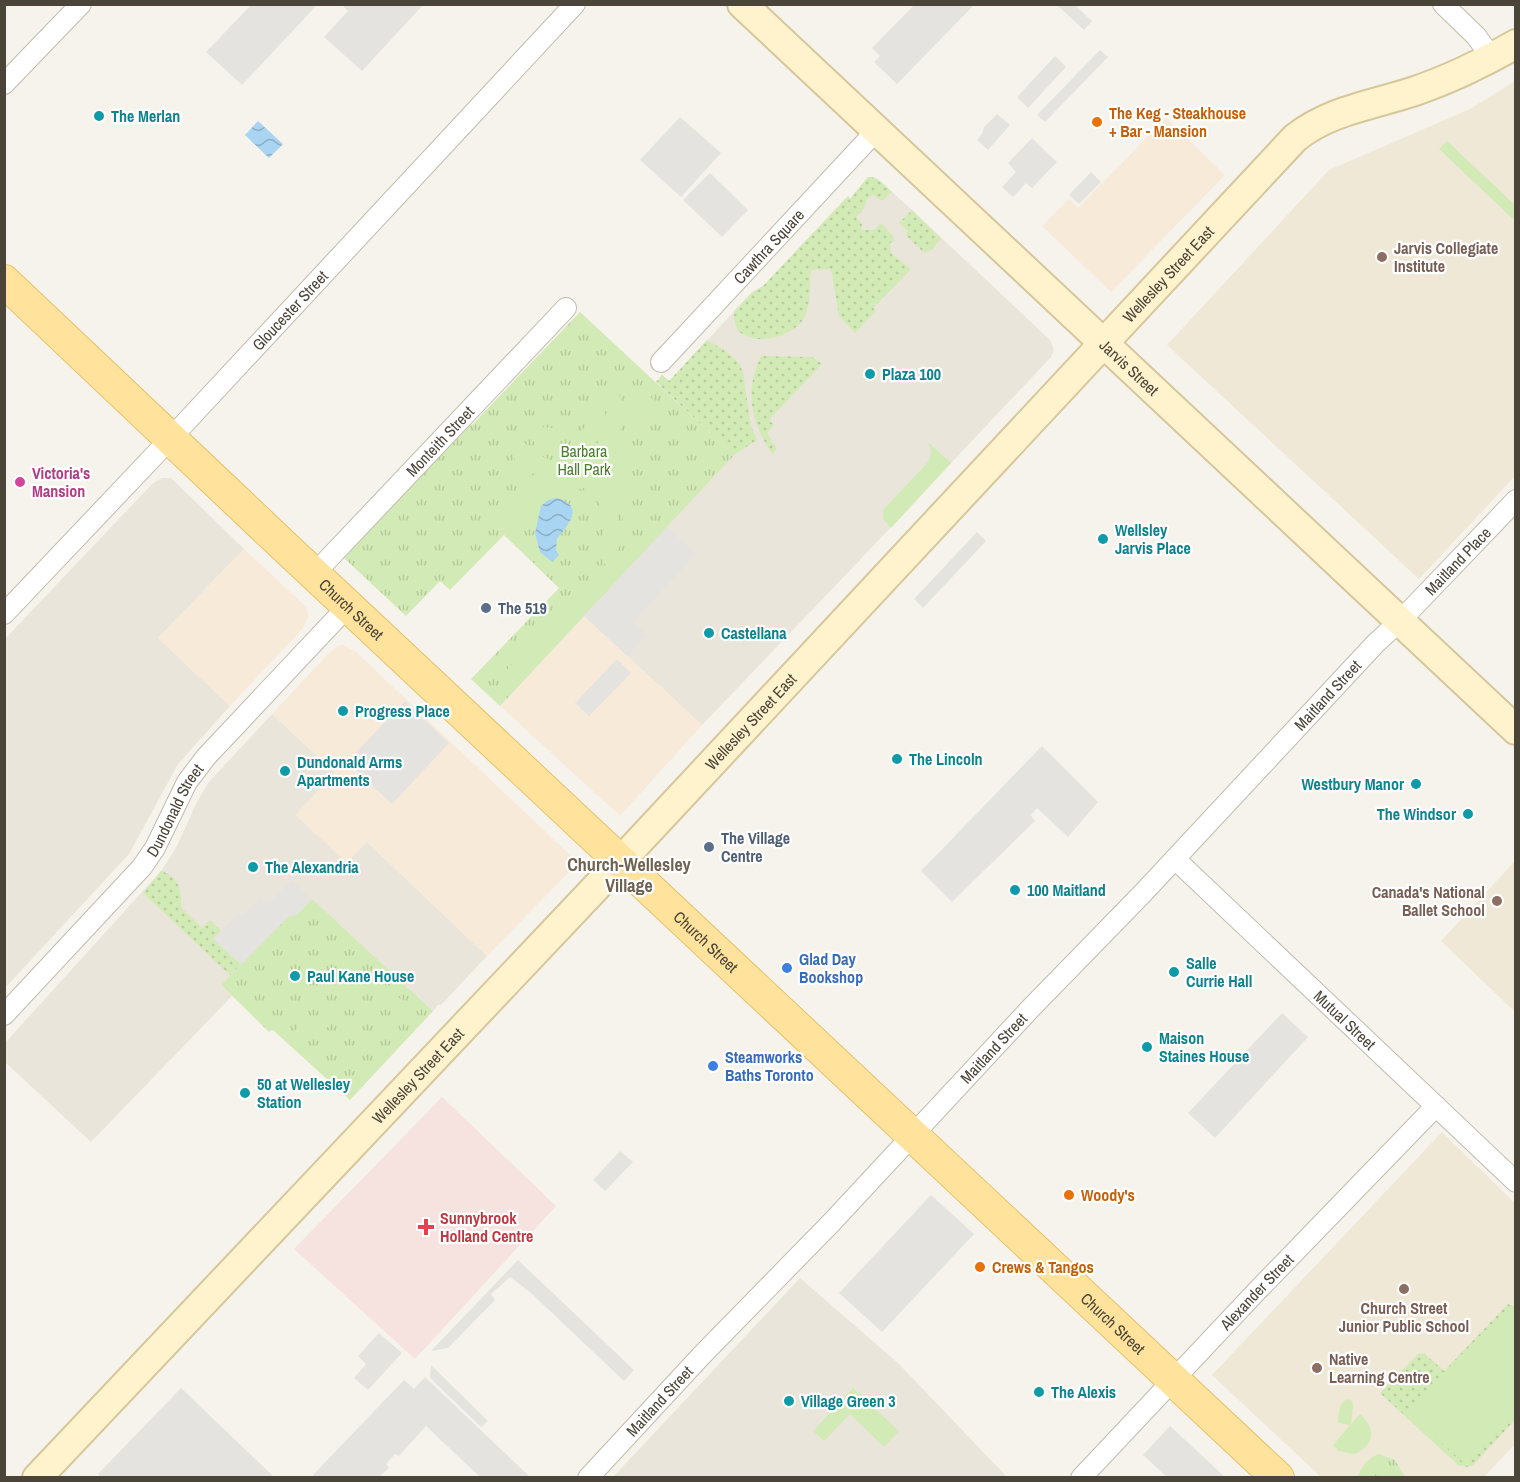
<svg xmlns="http://www.w3.org/2000/svg" width="1520" height="1482" font-family="'Archivo Narrow',sans-serif">
<style>
.residential{fill:#eae5da}
.commercial{fill:#f7ead8}
.education{fill:#efe8d6}
.medical{fill:#f6e3e0}
.grass{fill:url(#grass-dots)}
.park{fill:url(#park-tufts)}
.garden{fill:#d2eab5}
.parking{fill:#e5e3e0}
.water{fill:url(#water-waves)}
.lines{fill:none;stroke-linecap:round;stroke-linejoin:round}
.street-casing{stroke:#c2bbae;stroke-width:22}
.secondary-casing{stroke:#d6c79b;stroke-width:32}
.primary-casing{stroke:#e6c16a;stroke-width:34}
.street{stroke:#fff;stroke-width:20}
.secondary{stroke:#fff3cd;stroke-width:28}
.primary{stroke:#ffe39c;stroke-width:32}
.culture-dot{fill:#0f9aa8;stroke:#fff;stroke-width:2}
.food-dot{fill:#e8710a;stroke:#fff;stroke-width:2}
.education-dot{fill:#8d6e63;stroke:#fff;stroke-width:2}
.hotel-dot{fill:#d1479c;stroke:#fff;stroke-width:2}
.service-dot{fill:#5c6f8a;stroke:#fff;stroke-width:2}
.shop-dot{fill:#3f7fe0;stroke:#fff;stroke-width:2}
.health-dot{fill:#e0444e;stroke:#fff;stroke-width:2}
.labels{text-anchor:middle;dominant-baseline:central;stroke-width:4.5;stroke-linejoin:round;paint-order:stroke}
.food-label{font-size:16px;font-weight:bold;fill:#c56008;stroke:#fff;text-anchor:start}
.culture-label{font-size:16px;font-weight:bold;fill:#0d838f;stroke:#fff;text-anchor:start}
.street-label{font-size:16px;fill:#4b4439;stroke:#fff}
.education-label{font-size:16px;font-weight:bold;fill:#785e54;stroke:#fff;text-anchor:start}
.park-label{font-size:16px;fill:#4a7f2a;stroke:#fff}
.hotel-label{font-size:16px;font-weight:bold;fill:#b23c85;stroke:#fff;text-anchor:start}
.service-label{font-size:16px;font-weight:bold;fill:#4e5e75;stroke:#fff;text-anchor:start}
.shop-label{font-size:16px;font-weight:bold;fill:#366cbe;stroke:#fff;text-anchor:start}
.health-label{font-size:16px;font-weight:bold;fill:#be3a42;stroke:#fff;text-anchor:start}
.neighbourhood-label{font-size:18px;font-weight:bold;fill:#6e6250;stroke:#fff}
</style>
<defs>
<pattern id="grass-dots" width="8" height="8" patternUnits="userSpaceOnUse" patternTransform="scale(1.5)"><rect width="8" height="8" fill="#d2eab5"/><path d="M2 2h.1M6 6h.1" fill="none" stroke="#b6ca9c" stroke-width="1.8" stroke-linecap="round"/></pattern>
<pattern id="park-tufts" width="24" height="20" patternUnits="userSpaceOnUse" patternTransform="scale(1.5)"><rect width="24" height="20" fill="#d2eab5"/><path d="M3 7l-1-3M5 7V3M7 7l1-3M15 17l-1-3M17 17v-4M19 17l1-3" fill="none" stroke="#b6ca9c"/></pattern>
<pattern id="water-waves" width="16" height="10" patternUnits="userSpaceOnUse" patternTransform="scale(1.5)"><rect width="16" height="10" fill="#a9d4f2"/><path d="M0 5q4-4 8 0t8 0" fill="none" stroke="#8caec5"/></pattern>
</defs>
<rect width="100%" height="100%" fill="#f6f3ec"/>
<path class="residential" d="M868 177H873L880 181 912 210 1050 340 1054 350 1051 357 858 562 702 725 584 616 733 455 663 388 752 292 763 286 848 196 850 199Z
M162 478H171L244 549 158 638 230 706 178 764 129 854 5 988 4 640 153 483Z
M272 714 335 773 296 815 367 842 487 956 441 1005H438L433 1011 312 900 221 985 232 996 91 1142 5 1062 4 1044 161 871 176 848 196 804 208 783Z
M800 1278 899 1364 1007 1477 612 1478Z"/>
<path class="commercial" d="M1166 118 1225 175 1111 292 1042 226 1069 199 1078 208Z
M244 549 305 606 309 615 303 628 230 706 158 638Z
M584 616 702 725 620 816 500 706Z
M343 645 355 651 573 858V868L487 956 367 842 347 863 295 815 335 773 272 714 329 653 337 646Z"/>
<path class="education" d="M1515 81V476L1419 579 1167 345 1329 170 1470 109Z
M1515 861V1012L1441 941Z
M1442 1132 1515 1203V1444L1484 1477H1321L1212 1375Z"/>
<path class="medical" d="M442 1097 556 1206 415 1359 294 1249Z"/>
<path class="grass" d="M868 177C878 176 885 186 892 192L882 201 874 195 867 199 864 209 856 217 862 224 861 230H874L881 223 893 236 895 241 890 243 891 253 911 269 873 308 876 311 855 333 839 316 831 269 811 270C809 287 812 307 802 321 791 336 757 346 741 333 735 328 734 319 734 311L753 292 763 286 848 196 850 199Z
M912 210 941 239 931 250 924 253 906 235 908 231 899 223Z
M707 340C721 348 737 356 743 372L751 426 757 440 734 455 656 382 662 375 669 381Z
M761 356 812 357 822 364 769 420 774 425 767 434 772 439 770 441 777 448 772 454C751 422 744 392 761 356Z
M161 871C179 877 182 890 181 907L202 928 210 920 221 930 213 939 241 964 230 975 143 893Z
M1508 1304 1515 1307V1420L1473 1465 1467 1467 1458 1465 1380 1393 1419 1353 1425 1354 1444 1371Z"/>
<path class="park" d="M580 312 734 455 500 706 471 679 559 588 504 535 450 590 440 581 406 616 344 558 469 423 472 425Z
M312 899 433 1011 350 1100 274 1031 271 1030 269 1032 221 985 289 916 296 915Z
M1379 1454 1395 1460 1405 1477H1358C1362 1466 1367 1458 1379 1454Z"/>
<path class="garden" d="M1447 141 1515 205V221L1439 149Z
M619 394 624 411 621 428 603 460 591 470 577 474 561 476 538 471 516 482 512 478 516 448 522 440C531 450 543 460 558 461 576 462 602 444 609 428 613 419 610 409 608 400L614 395Z
M648 394 656 403C650 410 642 416 637 423 625 441 625 466 628 486 630 498 632 511 631 523 629 541 611 553 607 565L604 564 605 560 618 541 624 513 608 478 609 466 626 434 632 408 637 400Z
M602 404C614 425 585 448 568 452 570 444 595 414 602 404Z
M540 427 553 428 562 452C547 453 536 445 526 434Z
M928 442 951 463 891 528 883 519V510L929 461 931 451Z
M537 480C545 482 553 484 560 484 572 485 586 479 597 485 605 488 610 495 613 501 628 529 603 555 586 575L577 572 573 567 575 562C581 561 589 560 593 556 605 546 608 514 598 502 594 497 588 493 584 488L545 495 531 508 529 527 522 532 511 533 504 527 499 515C509 498 520 489 537 480Z
M667 527 512 693 503 674 601 570 608 575 629 552 647 534Z
M346 977 352 979 378 978 424 1021 422 1023 383 986 375 982 357 983 354 1000 341 1012 334 1005 345 994 346 985 342 981Z
M330 1011 337 1017 317 1038H303L293 1048 285 1041 304 1021C316 1027 322 1018 330 1011Z
M1509 1307 1515 1314V1412L1466 1465 1409 1413Z
M853 1388 899 1431 884 1447 850 1414 824 1441 813 1431Z
M1347 1399 1352 1401 1353 1406 1351 1424 1360 1414C1376 1428 1375 1446 1354 1454L1339 1451 1333 1445 1350 1425 1338 1423C1339 1414 1338 1403 1347 1399Z"/>
<path class="parking" d="M915 4 974 5 897 84 874 62 880 56 872 48Z
M315 5 316 6 242 85 206 52 251 5Z
M342 5H423L362 71 324 37 348 11Z
M1057 5H1075L1092 21 1084 30Z
M1100 50 1108 57 1045 122 1037 115Z
M1055 56 1066 67 1028 108 1017 97Z
M997 114 1010 125 988 150 977 140 982 134 984 127Z
M680 117 721 153 681 197 640 160Z
M1032 138 1057 162 1032 188 1026 183 1013 197 1002 187 1016 172 1008 163Z
M1091 172 1101 182 1079 204 1069 195Z
M710 173 748 210 722 237 683 200Z
M667 527 696 554 633 622 647 635 627 656 584 616Z
M977 532 986 541 923 608 914 599Z
M617 659 631 673 589 716 575 703Z
M405 701 449 743 392 804 347 762Z
M1042 746 1098 802 1068 837 1037 808 1031 815 1035 821 952 902 921 871Z
M291 880 312 899 296 915 289 916 241 964 213 939 239 913 243 915 259 899 263 902 266 900 269 903Z
M1282 1013 1308 1037 1215 1138 1188 1113Z
M620 1151 633 1162 605 1191 593 1180Z
M931 1195 974 1234 882 1332 839 1293Z
M518 1260 634 1370 624 1381 531 1293 510 1277 491 1294 495 1300 448 1348 431 1351Z
M379 1333 402 1353 368 1390 354 1378 366 1364 358 1356Z
M431 1365 488 1421 481 1427 430 1378Z
M425 1377 530 1477H480L426 1426 399 1456 395 1454 386 1464 389 1468 379 1477H311L404 1380 414 1389Z
M181 1388 274 1477 102 1478 98 1474Z
M1170 1426 1225 1477H1167L1143 1455Z"/>
<path class="water" d="M258 121 283 144 269 158 245 135Z
M557 498C586 507 568 524 557 539L556 550 559 555 552 562 540 552 535 533 541 506 548 500Z"/>
<g class="lines">
<g class="street-casing">
<g id="street">
<path d="M1443 4 1476 36 1492 58"/>
<path d="M4 84 81 4"/>
<path id="s1" d="M661 362 876 131"/>
<path id="s2" d="M314 574 566 308"/>
<path id="s3" d="M4 614 171 438 575 4"/>
<path id="s4" d="M1175 859 1516 1182"/>
<path id="s5" d="M4 1015 142 867 155 848 187 782 206 757 348 606"/>
<path id="s6" d="M588 1478 701 1356 832 1222 1029 1010 1143 893 1376 643 1400 621 1516 500"/>
<path id="s7" d="M1081 1478 1255 1293 1436 1106"/>
</g>
</g>
<g class="secondary-casing">
<g id="secondary">
<path id="s8" d="M742 4 1516 730"/>
<path id="s9" d="M37 1478 601 882 1295 138C1330 110 1373 105 1415 91 1450 79 1483 63 1516 44"/>
</g>
</g>
<g class="primary-casing">
<g id="primary">
<path id="s10" d="M4 281 284 546 1278 1478"/>
</g>
</g>
<use href="#street" class="street"/>
<use href="#secondary" class="secondary"/>
<use href="#primary" class="primary"/>
</g>
<g class="culture-dot">
<circle cx="99" cy="116" r="6"/>
<circle cx="870" cy="374" r="6"/>
<circle cx="1103" cy="539" r="6"/>
<circle cx="709" cy="633" r="6"/>
<circle cx="343" cy="711" r="6"/>
<circle cx="897" cy="759" r="6"/>
<circle cx="285" cy="771" r="6"/>
<circle cx="1416" cy="784" r="6"/>
<circle cx="1468" cy="814" r="6"/>
<circle cx="253" cy="867" r="6"/>
<circle cx="1015" cy="890" r="6"/>
<circle cx="1174" cy="972" r="6"/>
<circle cx="295" cy="976" r="6"/>
<circle cx="1147" cy="1047" r="6"/>
<circle cx="245" cy="1093" r="6"/>
<circle cx="1039" cy="1392" r="6"/>
<circle cx="789" cy="1401" r="6"/>
</g>
<g class="food-dot">
<circle cx="1097" cy="122" r="6"/>
<circle cx="1069" cy="1195" r="6"/>
<circle cx="980" cy="1267" r="6"/>
</g>
<g class="education-dot">
<circle cx="1382" cy="257" r="6"/>
<circle cx="1497" cy="901" r="6"/>
<circle cx="1404" cy="1289" r="6"/>
<circle cx="1317" cy="1368" r="6"/>
</g>
<circle class="hotel-dot" cx="20" cy="482" r="6"/>
<g class="service-dot">
<circle cx="486" cy="608" r="6"/>
<circle cx="709" cy="847" r="6"/>
</g>
<g class="shop-dot">
<circle cx="787" cy="968" r="6"/>
<circle cx="713" cy="1066" r="6"/>
</g>
<path class="health-dot" d="M423 1218h6v6h6v6h-6v6h-6v-6h-6v-6h6z"/>
<g class="labels">
<g class="food-label">
<text x="1109" y="113">The Keg - Steakhouse<tspan x="1109" dy="18">+ Bar - Mansion</tspan></text>
<text x="1081" y="1195">Woody's</text>
<text x="992" y="1267">Crews &amp; Tangos</text>
</g>
<g class="culture-label">
<text x="111" y="116">The Merlan</text>
<text x="882" y="374">Plaza 100</text>
<text x="1115" y="530">Wellsley<tspan x="1115" dy="18">Jarvis Place</tspan></text>
<text x="721" y="633">Castellana</text>
<text x="355" y="711">Progress Place</text>
<text x="909" y="759">The Lincoln</text>
<text x="297" y="762">Dundonald Arms<tspan x="297" dy="18">Apartments</tspan></text>
<text x="1404" y="784" text-anchor="end">Westbury Manor</text>
<text x="1456" y="814" text-anchor="end">The Windsor</text>
<text x="265" y="867">The Alexandria</text>
<text x="1027" y="890">100 Maitland</text>
<text x="1186" y="963">Salle<tspan x="1186" dy="18">Currie Hall</tspan></text>
<text x="307" y="976">Paul Kane House</text>
<text x="1159" y="1038">Maison<tspan x="1159" dy="18">Staines House</tspan></text>
<text x="257" y="1084">50 at Wellesley<tspan x="257" dy="18">Station</tspan></text>
<text x="1051" y="1392">The Alexis</text>
<text x="801" y="1401">Village Green 3</text>
</g>
<g class="street-label">
<text stroke="none"><textPath href="#s1" startOffset="158">Cawthra Square</textPath></text>
<text stroke="none"><textPath href="#s9" startOffset="1652">Wellesley Street East</textPath></text>
<text stroke="none"><textPath href="#s3" startOffset="417">Gloucester Street</textPath></text>
<text stroke="none"><textPath href="#s8" startOffset="531">Jarvis Street</textPath></text>
<text stroke="none"><textPath href="#s2" startOffset="183">Monteith Street</textPath></text>
<text stroke="none"><textPath href="#s6" startOffset="1264">Maitland Place</textPath></text>
<text stroke="none"><textPath href="#s10" startOffset="478">Church Street</textPath></text>
<text stroke="none"><textPath href="#s6" startOffset="1077">Maitland Street</textPath></text>
<text stroke="none"><textPath href="#s9" startOffset="1040">Wellesley Street East</textPath></text>
<text stroke="none"><textPath href="#s5" startOffset="268">Dundonald Street</textPath></text>
<text stroke="none"><textPath href="#s10" startOffset="964">Church Street</textPath></text>
<text stroke="none"><textPath href="#s4" startOffset="234">Mutual Street</textPath></text>
<text stroke="none"><textPath href="#s6" startOffset="591">Maitland Street</textPath></text>
<text stroke="none"><textPath href="#s9" startOffset="554">Wellesley Street East</textPath></text>
<text stroke="none"><textPath href="#s7" startOffset="256">Alexander Street</textPath></text>
<text stroke="none"><textPath href="#s10" startOffset="1522">Church Street</textPath></text>
<text stroke="none"><textPath href="#s6" startOffset="105">Maitland Street</textPath></text>
</g>
<g class="education-label">
<text x="1394" y="248">Jarvis Collegiate<tspan x="1394" dy="18">Institute</tspan></text>
<text x="1485" y="892" text-anchor="end">Canada's National<tspan x="1485" dy="18">Ballet School</tspan></text>
<text x="1404" y="1308" text-anchor="middle">Church Street<tspan x="1404" dy="18">Junior Public School</tspan></text>
<text x="1329" y="1359">Native<tspan x="1329" dy="18">Learning Centre</tspan></text>
</g>
<g class="park-label">
<text x="584" y="451">Barbara<tspan x="584" dy="18">Hall Park</tspan></text>
</g>
<g class="hotel-label">
<text x="32" y="473">Victoria's<tspan x="32" dy="18">Mansion</tspan></text>
</g>
<g class="service-label">
<text x="498" y="608">The 519</text>
<text x="721" y="838">The Village<tspan x="721" dy="18">Centre</tspan></text>
</g>
<g class="shop-label">
<text x="799" y="959">Glad Day<tspan x="799" dy="18">Bookshop</tspan></text>
<text x="725" y="1057">Steamworks<tspan x="725" dy="18">Baths Toronto</tspan></text>
</g>
<g class="health-label">
<text x="440" y="1218">Sunnybrook<tspan x="440" dy="18">Holland Centre</tspan></text>
</g>
<g class="neighbourhood-label">
<text x="629" y="864">Church-Wellesley<tspan x="629" dy="21">Village</tspan></text>
</g>
</g>
<rect width="1520" height="1482" fill="none" stroke="#4b4439" stroke-width="12"/>
</svg>
